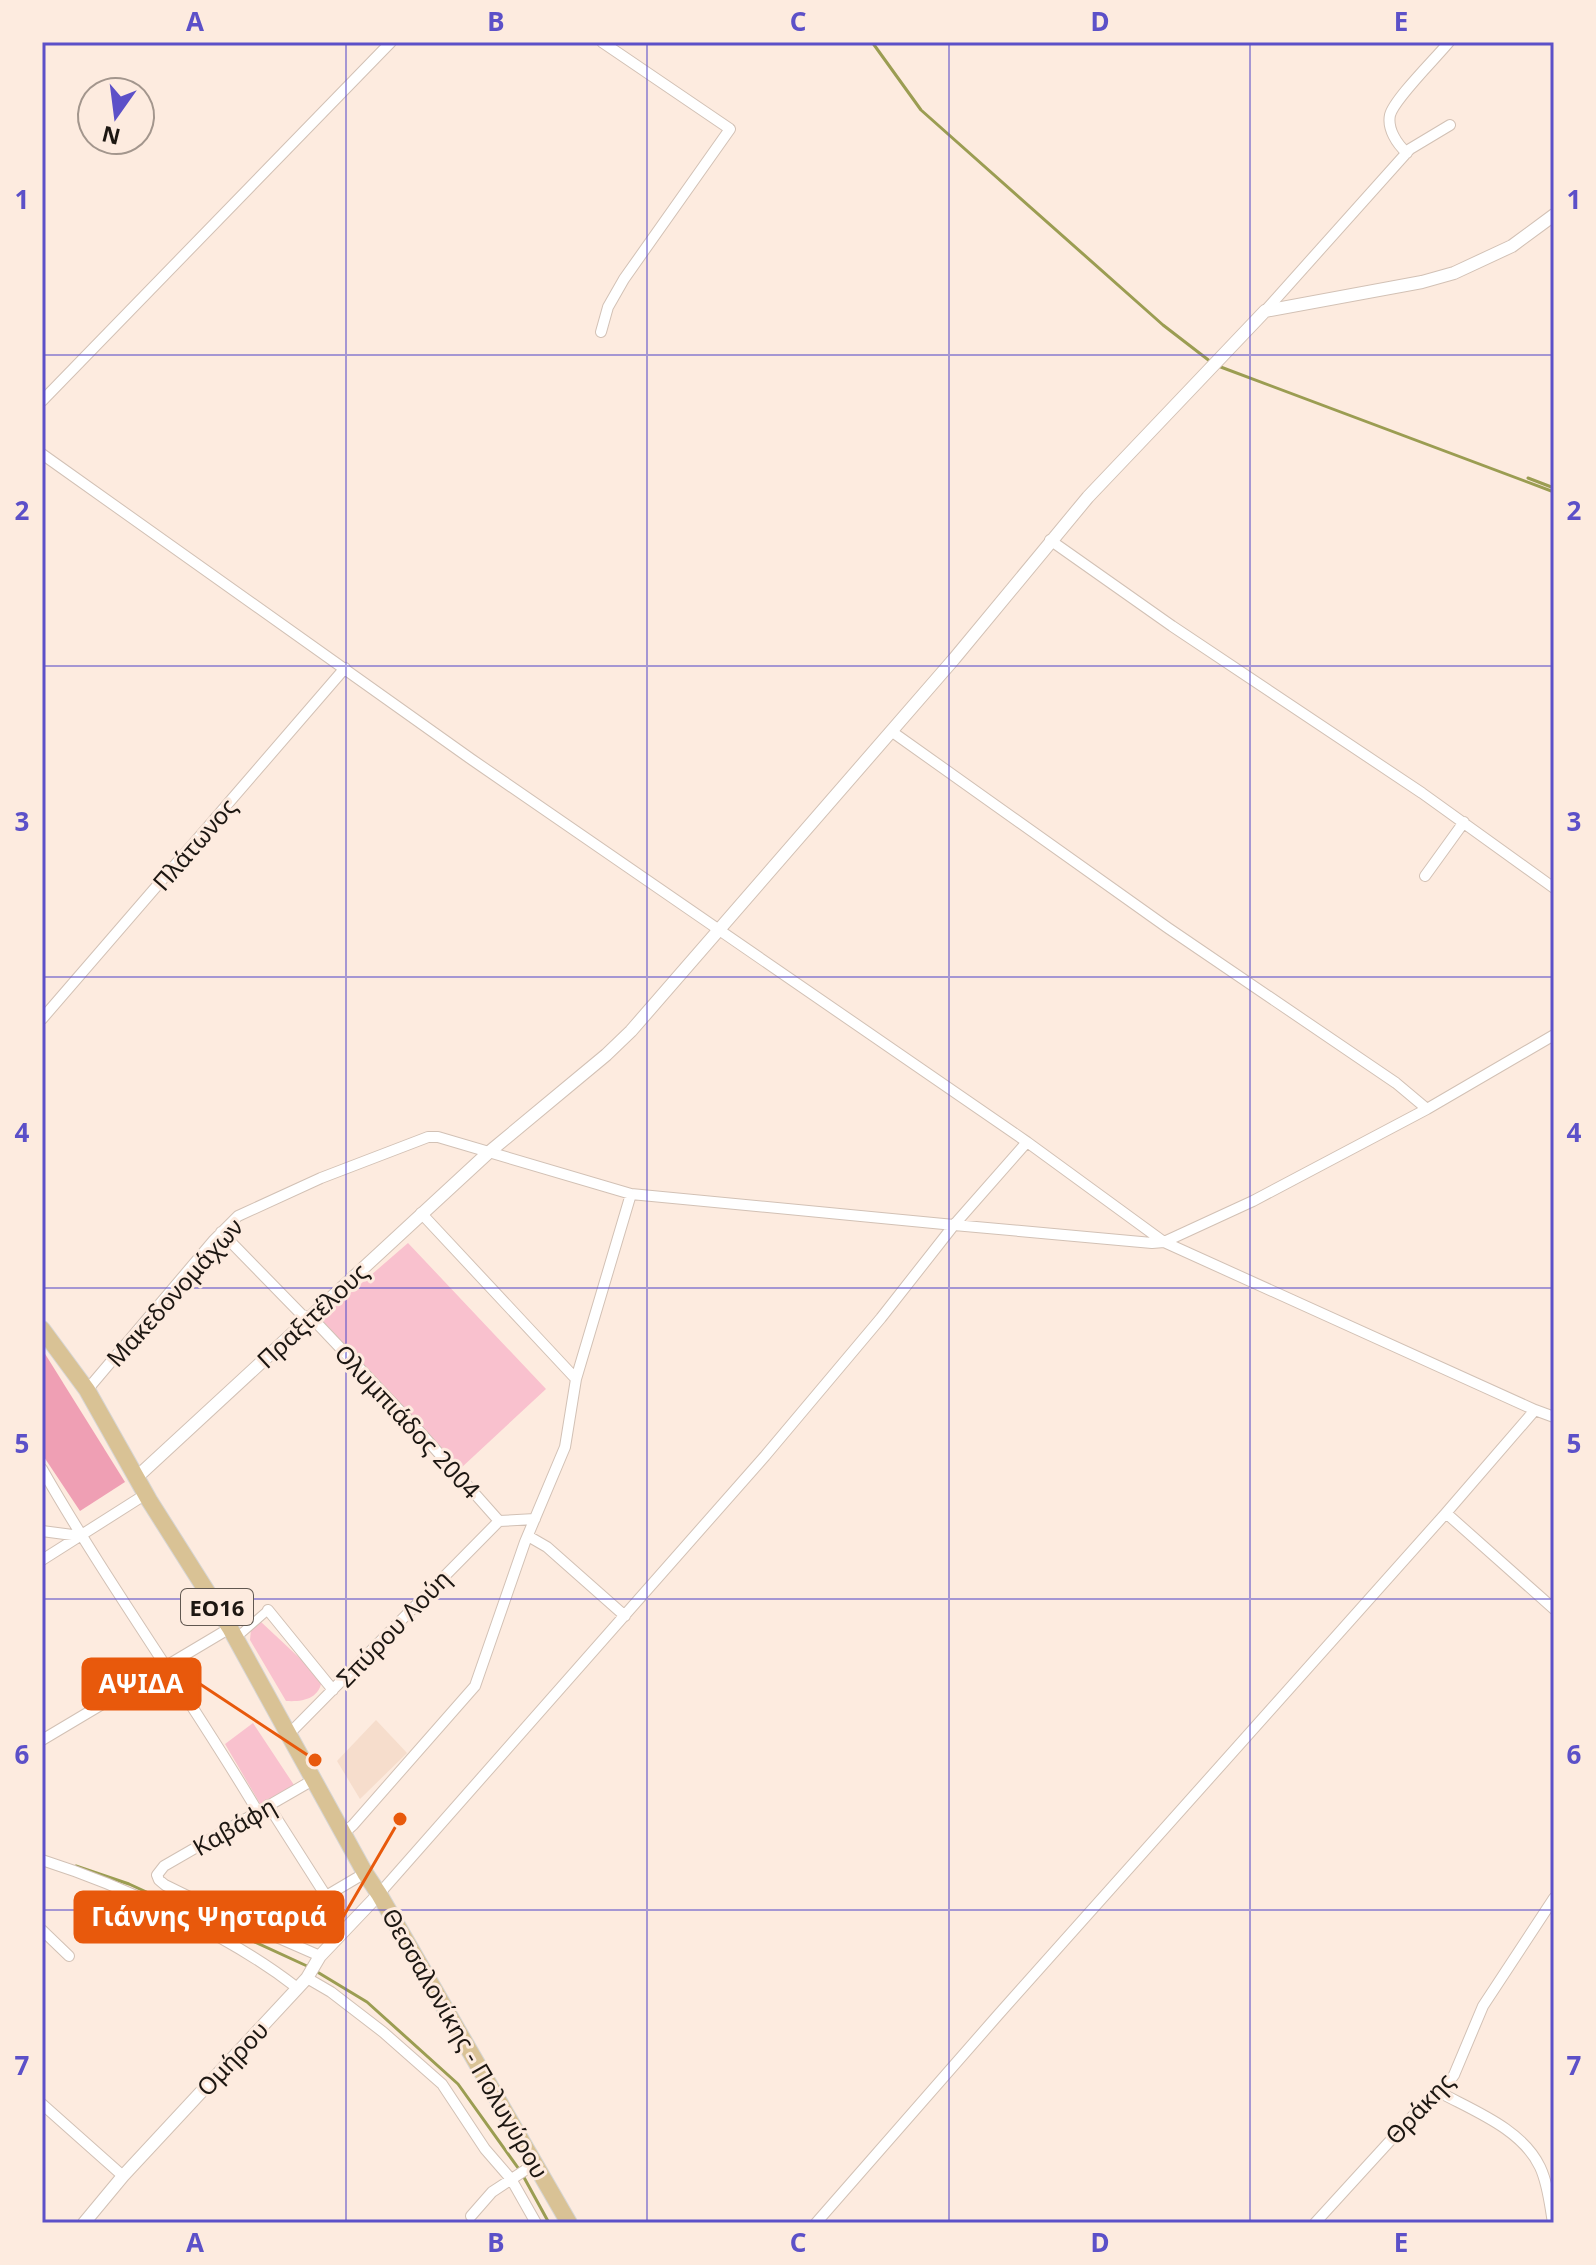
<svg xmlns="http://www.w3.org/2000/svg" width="1596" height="2265" font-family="'Noto Sans',sans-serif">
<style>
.built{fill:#f6ddcc}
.green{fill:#f9c1ce}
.forest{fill:#ef9fb4}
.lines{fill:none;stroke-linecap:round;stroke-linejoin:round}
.stream{stroke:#9b9d52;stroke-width:3}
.pedestrian-casing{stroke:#d2c1b5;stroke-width:10}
.minor-casing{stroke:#d2c1b5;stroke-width:12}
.tertiary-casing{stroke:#d2c1b5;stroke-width:14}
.primary-casing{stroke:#d6d5d4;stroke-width:18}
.pedestrian{stroke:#fff;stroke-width:8}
.minor{stroke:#fff;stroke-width:10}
.tertiary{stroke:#fff;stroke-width:12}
.primary{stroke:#d9c295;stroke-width:16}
.grid{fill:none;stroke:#5c50c8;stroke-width:2;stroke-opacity:0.55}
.labels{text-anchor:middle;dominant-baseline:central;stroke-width:6;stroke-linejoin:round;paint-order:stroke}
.shield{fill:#fdebdf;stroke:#605750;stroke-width:2}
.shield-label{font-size:22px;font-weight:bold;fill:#1d1712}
.street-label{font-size:24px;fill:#1d1712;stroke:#fdebdf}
.leader{fill:none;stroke:#e8590c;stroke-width:3}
.callout-dot{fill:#e8590c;stroke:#fdebdf;stroke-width:3}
.callout{fill:#e8590c;stroke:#e8590c;stroke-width:3}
.callout-label{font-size:26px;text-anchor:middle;font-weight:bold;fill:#fff}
.neatline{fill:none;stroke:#5c50c8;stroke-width:3}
.grid-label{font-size:26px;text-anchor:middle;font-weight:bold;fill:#5c50c8}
</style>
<rect width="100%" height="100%" fill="#fdebdf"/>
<path class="built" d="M376 1720 407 1753 360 1799 337 1761Z"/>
<path class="green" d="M408 1243 546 1389 461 1468 318 1321Z
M260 1621 322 1679C320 1699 303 1702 286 1701L250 1640 251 1629Z
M253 1723 294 1785 262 1807 225 1744Z"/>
<path class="forest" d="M42 1349 125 1482 80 1511 42 1454Z"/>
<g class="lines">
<path class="stream" d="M872 42 921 110 1163 325 1211 362
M1218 366 1554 492
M1528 478 1554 488
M76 1866 129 1884 307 1966
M314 1970 367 2002 458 2084 521 2172 549 2223"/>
<g class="pedestrian-casing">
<path id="pedestrian" d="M236 1638 268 1610"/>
</g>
<g class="minor-casing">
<path id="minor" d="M1407 153C1397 144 1387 129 1390 115 1394 99 1437 57 1449 42
M1265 311 1410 149 1450 125
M601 332 608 307 624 279 730 129 602 42
M42 401 391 42
M42 454 471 759 1027 1142 954 1225 631 1194 438 1137H428L321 1178 238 1216 214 1240 87 1390
M1050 540 1172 626 1422 793 1554 888
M891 731 1168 928 1396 1083 1427 1109
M1425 876 1464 822
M42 1019 345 668
M1027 1142 1164 1242 1253 1201 1427 1109 1554 1035
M421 1213 576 1379
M221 1232 302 1315 311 1317 420 1432 499 1521 535 1519
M1535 1410 1554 1417
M42 1469C109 1586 189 1696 258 1812
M42 1531 80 1536
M528 1536 547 1547 625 1616
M42 1560 146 1494
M268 1610 333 1690
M288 1735 499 1521
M42 1740 230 1628
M313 1780 164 1866 157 1875 159 1880 165 1885 224 1914 320 1956
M268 1805 326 1896
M344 1833 353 1825 475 1686 525 1542 565 1447 576 1379 631 1194
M42 1860C124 1886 229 1935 296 1987
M379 1894 765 1456 881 1318 954 1225 1152 1243 1164 1242 1535 1410 1446 1513
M42 1930 69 1956
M267 1931 365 1873
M307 1978 331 1992 383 2032 442 2084 485 2149 511 2179 536 2223
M1439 2092C1474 2111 1522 2129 1540 2167 1548 2184 1550 2205 1553 2223
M42 2104 123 2176
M471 2216 492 2192 536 2163
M816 2223 998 2015 1446 1513 1554 1609
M1315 2223 1431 2096 1445 2087 1454 2075 1483 2006 1554 1898"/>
</g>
<g class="tertiary-casing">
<path id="tertiary" d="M137 1477 488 1153 606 1055 631 1031 954 659 1088 497 1265 311 1422 282 1454 273 1512 246 1554 215
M84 2223 123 2176 307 1978 320 1956 379 1894"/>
</g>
<g class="primary-casing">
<path id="primary" d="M42 1329 87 1390 149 1500 230 1628 365 1873 379 1894 569 2223"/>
</g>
<use href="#pedestrian" class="pedestrian"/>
<use href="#minor" class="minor"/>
<use href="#tertiary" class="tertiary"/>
<use href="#primary" class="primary"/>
</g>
<path class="grid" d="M346 42V2223M647 42V2223M949 42V2223M1250 42V2223M42 355H1554M42 666H1554M42 977H1554M42 1288H1554M42 1599H1554M42 1910H1554"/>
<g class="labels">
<rect class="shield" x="181" y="1589" width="72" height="36" rx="6"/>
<g class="shield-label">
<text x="217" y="1607">ΕΟ16</text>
</g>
<g class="street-label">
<text transform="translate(194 844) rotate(-49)">Πλάτωνος</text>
<text transform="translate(174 1292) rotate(-48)">Μακεδονομάχων</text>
<text transform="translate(312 1315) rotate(-43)">Πραξιτέλους</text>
<text transform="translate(408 1421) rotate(47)">Ολυμπιάδος 2004</text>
<text transform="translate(393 1628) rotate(-46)">Σπύρου Λούη</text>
<text transform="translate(234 1826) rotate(-30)">Καβάφη</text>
<text transform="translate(466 2043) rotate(60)">Θεσσαλονίκης - Πολυγύρου</text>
<text transform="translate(232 2058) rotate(-47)">Ομήρου</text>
<text transform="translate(1419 2108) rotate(-47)">Θράκης</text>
</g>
</g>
<path class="leader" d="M315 1760L200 1684M400 1819L343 1917"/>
<g class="callout-dot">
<circle cx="315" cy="1760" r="8"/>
<circle cx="400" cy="1819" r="8"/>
</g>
<g class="callout">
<rect x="83" y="1659" width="117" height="50" rx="8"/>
<rect x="75" y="1892" width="268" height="50" rx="8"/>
</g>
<g class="callout-label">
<text x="141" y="1693">ΑΨΙΔΑ</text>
<text x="209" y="1926">Γιάννης Ψησταριά</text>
</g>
<rect width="1596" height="2265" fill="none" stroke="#fdebdf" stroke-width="88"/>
<g transform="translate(116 116) rotate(194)"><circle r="38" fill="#fdebdf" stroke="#a3968d" stroke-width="2"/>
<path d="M0-6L14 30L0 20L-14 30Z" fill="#5c50c8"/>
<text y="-12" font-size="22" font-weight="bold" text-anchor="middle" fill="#1d1712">N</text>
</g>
<rect x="44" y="44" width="1508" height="2177" class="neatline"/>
<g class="grid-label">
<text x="195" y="31">A</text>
<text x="496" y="31">B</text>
<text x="798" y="31">C</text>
<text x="1100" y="31">D</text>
<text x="1401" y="31">E</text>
<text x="22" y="209">1</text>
<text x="1574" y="209">1</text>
<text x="22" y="520">2</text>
<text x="1574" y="520">2</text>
<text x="22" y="831">3</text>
<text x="1574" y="831">3</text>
<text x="22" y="1142">4</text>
<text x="1574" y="1142">4</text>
<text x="22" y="1453">5</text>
<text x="1574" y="1453">5</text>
<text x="22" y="1764">6</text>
<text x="1574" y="1764">6</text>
<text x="22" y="2075">7</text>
<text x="1574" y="2075">7</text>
<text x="195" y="2252">A</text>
<text x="496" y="2252">B</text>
<text x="798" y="2252">C</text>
<text x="1100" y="2252">D</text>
<text x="1401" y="2252">E</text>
</g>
</svg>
